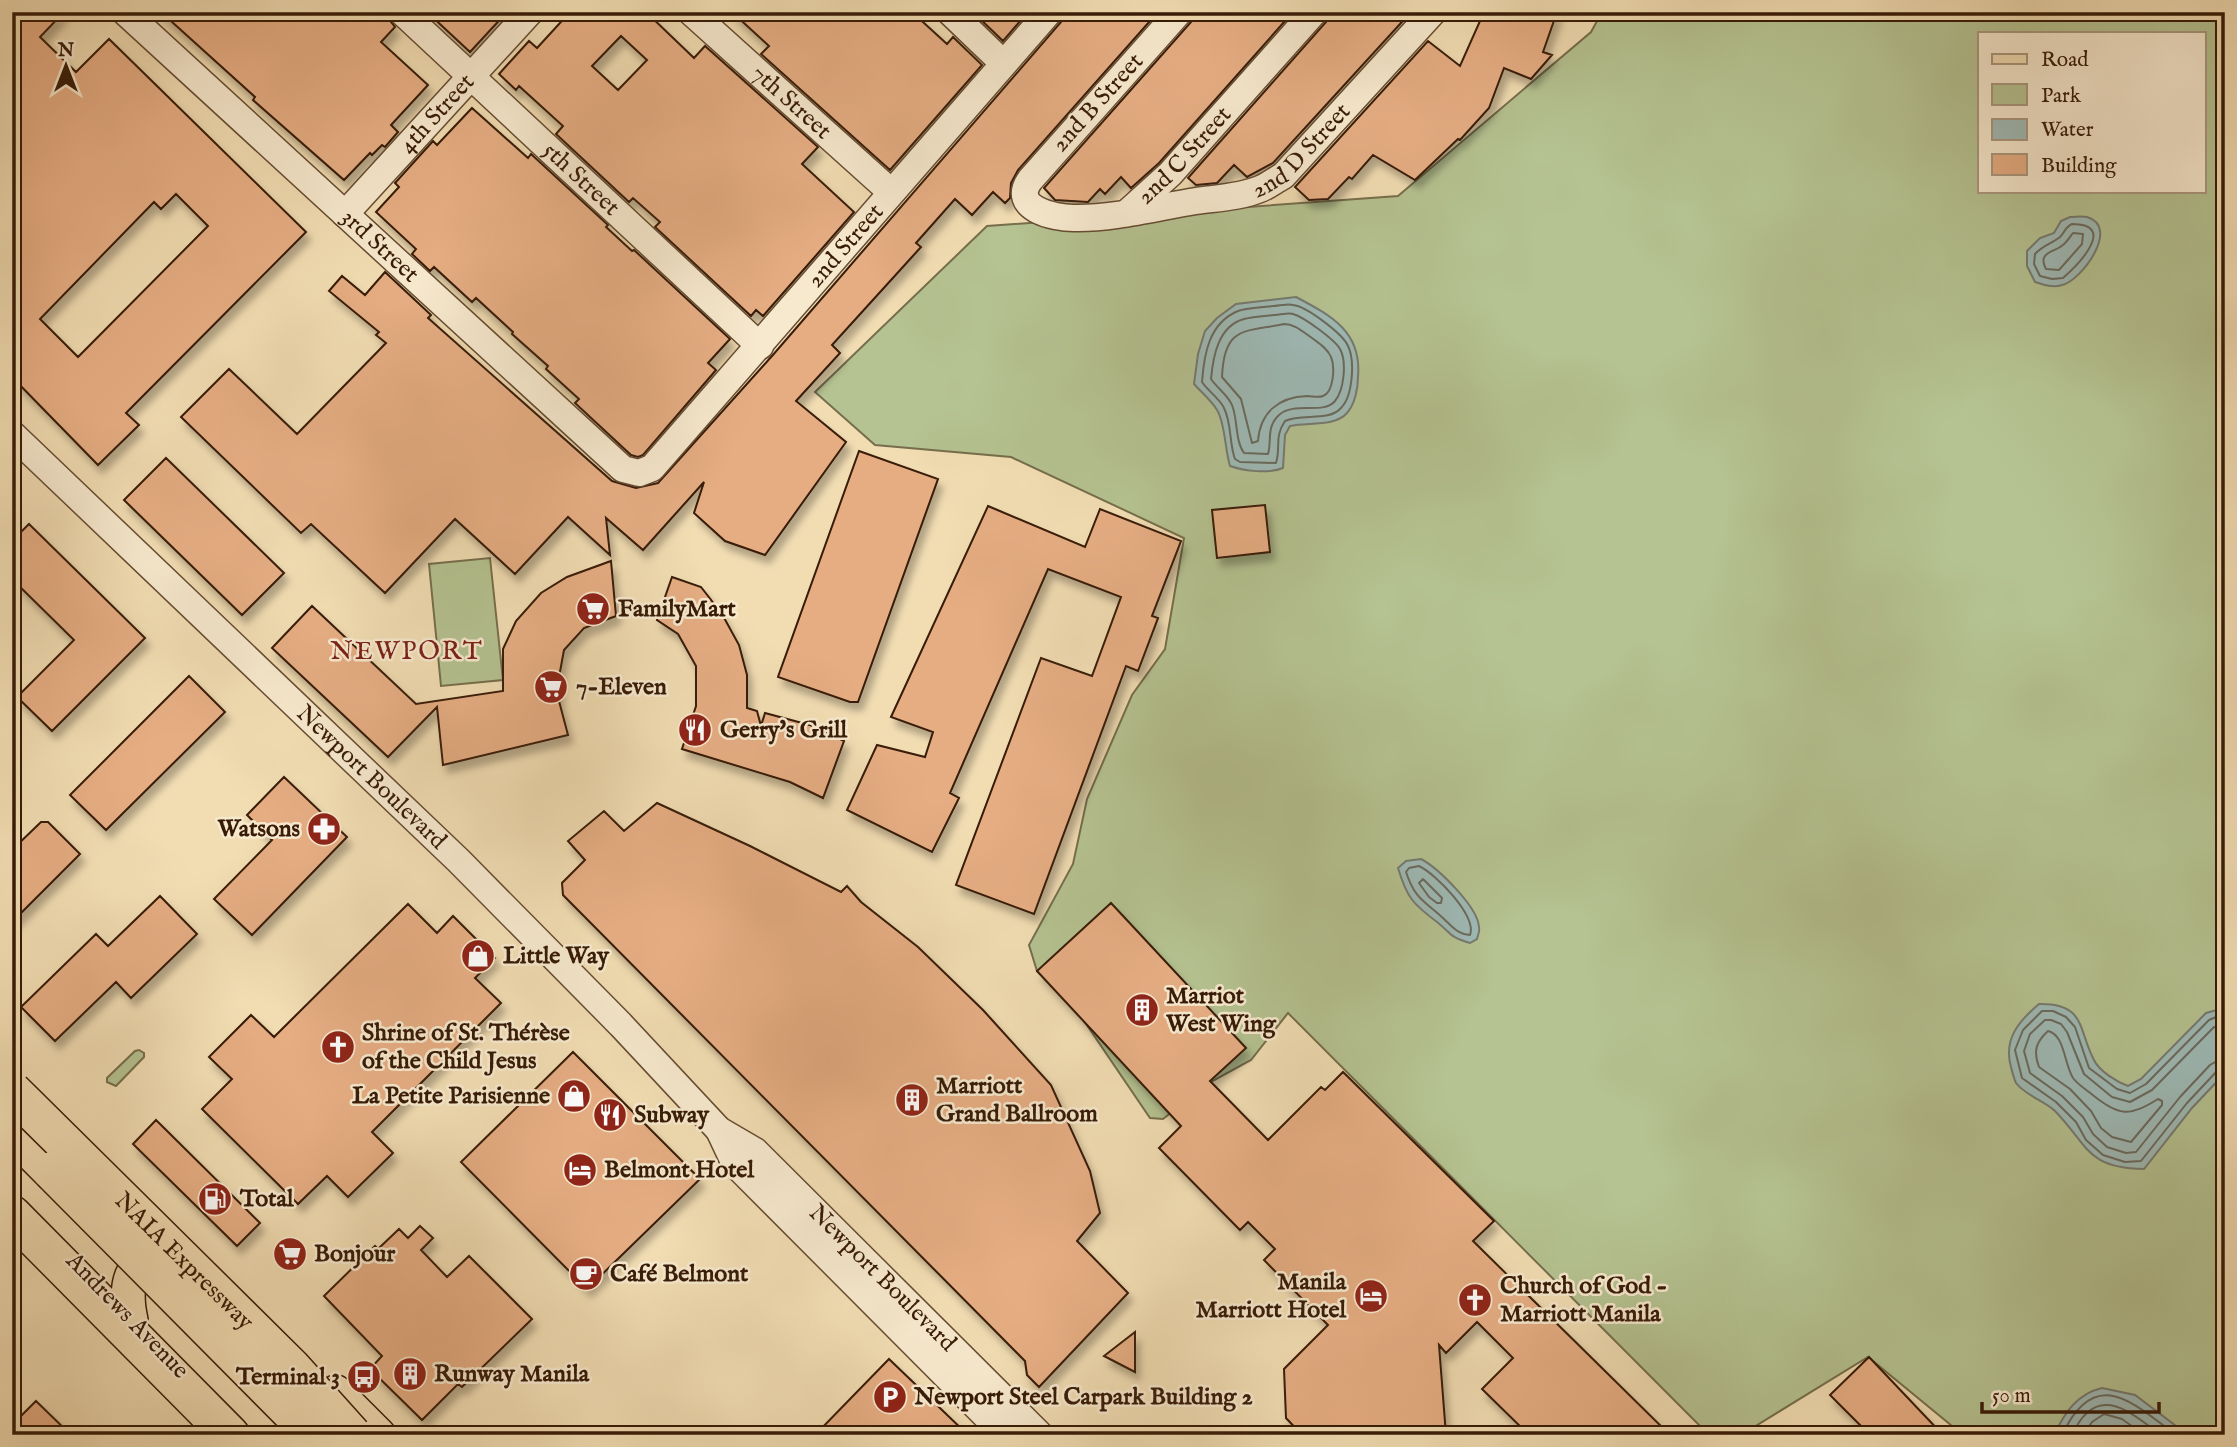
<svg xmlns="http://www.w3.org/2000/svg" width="2237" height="1447" font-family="'IM FELL English',serif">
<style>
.green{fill:#b5c291;stroke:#766e4c;stroke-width:2;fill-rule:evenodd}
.water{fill:#9ebab6;stroke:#757a70;stroke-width:2}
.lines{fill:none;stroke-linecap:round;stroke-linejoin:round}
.shore{stroke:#6a6a5e;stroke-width:2}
.building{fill:#e6ad83;stroke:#371b07;stroke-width:2;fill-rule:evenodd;filter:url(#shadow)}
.minor-casing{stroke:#664c32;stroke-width:29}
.major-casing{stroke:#371b07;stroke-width:36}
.highway-casing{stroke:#371b07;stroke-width:41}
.minor{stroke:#f7e9ce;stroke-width:26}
.major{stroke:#f2ddb3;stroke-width:33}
.highway{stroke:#f2ddb3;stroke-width:38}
.highway-bridge-casing{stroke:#371b07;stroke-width:41;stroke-linecap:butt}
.highway-bridge{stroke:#f2ddb3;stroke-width:38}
.labels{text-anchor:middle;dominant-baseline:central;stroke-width:5;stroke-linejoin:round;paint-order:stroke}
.street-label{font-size:24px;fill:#371b07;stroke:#f7e9ce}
.poi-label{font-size:24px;font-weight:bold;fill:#371b07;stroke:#f7e9ce;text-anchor:start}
.neighbourhood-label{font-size:26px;letter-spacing:2px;fill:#7a1f14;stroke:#f7e9ce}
</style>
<defs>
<filter id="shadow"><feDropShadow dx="4.5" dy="8" stdDeviation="3.5" flood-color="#0004"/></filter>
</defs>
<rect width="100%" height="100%" fill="#f2ddb3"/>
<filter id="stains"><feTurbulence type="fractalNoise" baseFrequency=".00286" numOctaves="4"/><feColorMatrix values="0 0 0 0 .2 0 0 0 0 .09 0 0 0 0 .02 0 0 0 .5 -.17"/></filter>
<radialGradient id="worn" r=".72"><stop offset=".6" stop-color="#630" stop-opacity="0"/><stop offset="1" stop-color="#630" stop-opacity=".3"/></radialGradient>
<path class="green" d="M1602 12H2225V1435H1963L1868 1357 1741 1435H1709L1288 1013 1251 1060 1207 1084 1163 1119 1150 1118 1078 1012 1037 971 1029 945 1073 864 1087 799 1132 695 1165 649 1184 538 1011 457 875 445 815 392 987 226 1398 196 1591 32ZM1980 33H2204V191H1980Z
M490 558 503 680 441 686 429 564Z
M139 1050 144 1053V1057L116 1086 107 1082V1078L135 1051Z"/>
<path class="water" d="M2070 217C2075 217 2082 216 2087 217 2121 227 2081 281 2062 285 2053 288 2044 285 2035 282L2027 266V251L2040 238 2054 233 2061 221Z
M1296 297C1332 316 1362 332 1358 377 1358 388 1355 404 1347 413 1335 427 1308 422 1290 426L1285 435 1283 468C1269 474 1244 471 1230 466 1225 450 1225 422 1217 410 1212 401 1201 392 1194 384L1198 354 1205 331 1217 318 1236 304Z
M1421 859C1438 868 1478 907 1479 927 1480 931 1478 935 1477 939L1470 943C1449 937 1452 934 1437 922 1413 904 1407 898 1398 868L1406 861Z
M2039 1004C2086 1003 2078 1030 2094 1060 2099 1071 2117 1082 2128 1086L2141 1079 2206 1013 2217 1010 2225 1013V1073L2192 1108 2144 1169C2086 1168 2089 1146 2055 1111 2044 1101 2025 1095 2016 1083 2014 1079 2012 1071 2011 1067 2003 1039 2019 1021 2039 1004Z
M2102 1388 2135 1395 2188 1435H2054C2065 1412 2077 1394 2102 1388Z"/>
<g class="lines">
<path class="shore" d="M2072 224C2118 224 2078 265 2063 278L2052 279 2040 276 2034 264 2035 254C2043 245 2053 243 2060 237 2065 232 2065 227 2072 224Z
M2073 233 2083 234 2082 244 2059 270 2046 269C2038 254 2050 253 2060 247 2066 244 2069 238 2073 233Z
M1282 305C1286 305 1289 304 1293 305 1306 306 1343 334 1348 346 1355 360 1353 396 1341 408 1329 422 1302 413 1285 421 1274 437 1281 447 1276 463L1240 462 1235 459C1229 443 1232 424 1224 408 1220 399 1208 391 1202 382 1204 354 1209 323 1238 311 1248 307 1270 307 1282 305Z
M1283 314C1285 314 1291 313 1293 314 1304 317 1335 340 1340 349 1347 362 1344 390 1335 401 1324 415 1294 401 1279 415 1266 427 1272 440 1268 454L1244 453C1235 441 1238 420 1232 405 1228 395 1217 388 1211 379 1213 357 1218 326 1244 319 1256 316 1270 316 1283 314Z
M1284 324C1295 324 1303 332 1312 338 1319 343 1328 349 1331 357 1335 366 1334 392 1323 396 1318 398 1312 396 1307 396 1278 397 1260 413 1258 441L1252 443 1241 399 1222 377C1224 326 1244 332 1284 324Z
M1419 866C1436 874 1477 916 1470 935 1458 934 1454 928 1446 921 1426 901 1416 902 1406 872L1409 868Z
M1423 879 1442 898 1441 903H1437L1429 897 1419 883Z
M2225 1019 2216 1017 2209 1020 2146 1084 2130 1093 2117 1089 2089 1068 2075 1027 2066 1017 2053 1011H2042L2023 1030 2015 1050 2022 1078 2056 1102 2076 1122 2086 1140 2103 1155 2125 1162 2141 1161 2187 1103 2217 1071 2225 1068
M2225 1028 2214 1027 2152 1090 2130 1102 2112 1097 2084 1074 2067 1032 2061 1024 2051 1020H2045L2030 1034 2024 1051 2030 1073 2062 1096 2083 1117 2093 1134 2107 1147 2126 1153 2136 1152 2180 1097 2210 1065 2217 1061 2225 1060
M2048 1031C2065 1035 2064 1064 2073 1078 2078 1085 2087 1090 2094 1096 2119 1116 2130 1117 2158 1099L2162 1101V1105L2131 1142 2112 1137 2101 1128 2091 1111 2070 1089 2039 1067C2033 1051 2036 1042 2048 1031Z
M2062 1435C2095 1365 2132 1402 2176 1435
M2072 1435C2096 1382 2128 1410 2161 1435
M2083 1435 2092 1422 2104 1414 2122 1419 2144 1435"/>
</g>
<path class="building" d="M12 12H64L40 37 76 72 109 39 306 232 126 413 139 425 98 465 12 377ZM176 194 208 226 78 357 40 319 154 202 161 209Z
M161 12H387V17L395 27 381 42 428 85 391 125 398 132 385 147 382 145 372 155 370 153 344 180 253 100 255 97Z
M427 12H507L470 52Z
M570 12H646L694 58 705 46 818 147 802 164 854 212 763 316 756 310 751 316 655 227 660 222 633 198 629 202 556 134 563 126 519 86 516 90 499 74 529 41 537 48ZM621 36 647 60 618 90 592 66Z
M732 12H912L947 44 953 37 982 65 890 170 761 54 769 46Z
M976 12H1028L1003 41 975 14Z
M1065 12H1158L1018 170 1011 183 1010 198 1005 203 993 192 972 215 955 199 916 243 921 247 832 345 840 353 796 401 846 442 765 555 725 541 694 513 704 482 643 550 606 518 610 555 568 517 515 574 455 519 385 593 311 524 301 533 181 417 229 369 297 434 386 343 376 335 379 332 329 291 342 276 365 295 385 272 431 315 428 318 612 481 636 488 658 483 772 356 1061 22Z
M1194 12H1293L1159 163 1131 188 1121 177 1105 194 1100 189 1088 202 1055 200 1044 188 1191 22Z
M1329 12H1411L1273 163 1247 177 1234 165 1217 183 1196 185 1188 178 1326 22Z
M1484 12H1557L1543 52 1552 55 1531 79 1504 68 1489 108 1460 140 1458 139 1415 180 1373 155 1352 179 1349 177 1328 199 1309 200 1295 187 1428 41 1460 66Z
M472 108 528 158 531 154 608 225 606 227 632 251 634 250 730 339 708 363 716 370 643 455 638 457 631 455 575 403 579 399 546 369 548 366 512 334 513 332 476 298 472 302 434 267 430 271 412 254 416 249 376 212 399 187 395 183 433 141 437 145Z
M859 451 938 479 858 702H850L778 677Z
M166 458 284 573 242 615 124 500Z
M1265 505 1270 552 1217 558 1212 510Z
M988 506 1085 547 1100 509 1181 541 1152 616 1158 618 1138 671 1126 666 1034 914 956 885 1041 658 1092 676 1121 597 1048 569 950 793 959 798 932 852 847 810 877 745 925 757 933 732 891 717Z
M29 524 145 638 52 731 17 697 74 640 12 579V541Z
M611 561 616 616 584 628 564 650 559 677V701L568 735 443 765 437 707 388 757 272 648 312 606 416 704 503 691V649L516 621 541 593 567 577Z
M672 577 701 587 722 614 739 645 747 675V708L757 711 761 726 765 713 817 727 844 741 823 798 790 782 682 749 696 706V666L678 634 657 620Z
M189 676 225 712 106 830 70 795Z
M284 777 347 837 252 935 214 899 272 840 247 815Z
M657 803 750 846 841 892 847 886 861 902 918 947 983 1010 1051 1085 1090 1171 1100 1213 1077 1241 1128 1293 1039 1387 1027 1375 1025 1361 563 895 562 883 585 860 568 841 604 811 624 831Z
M41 822H48L80 854 12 922V850Z
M160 896 197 934 131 998 116 982 55 1041 21 1007 96 934 108 946Z
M1111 903 1246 1048 1210 1081 1268 1140 1321 1087 1325 1090 1343 1072 1494 1221 1473 1241 1670 1435H1529L1482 1389 1513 1358 1477 1322 1446 1353 1439 1345 1446 1435H1302L1286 1418 1284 1369 1328 1325 1264 1260 1275 1249 1248 1222 1240 1230 1159 1148 1181 1126 1037 971Z
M408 904 437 933 453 916 495 958 475 978 501 1003 372 1132 393 1153 348 1197 327 1176 298 1204 202 1109 232 1079 209 1057 251 1015 274 1037Z
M573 1052 700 1179 587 1289 461 1162Z
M156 1120 260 1223 237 1246 133 1144Z
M420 1226 433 1238 421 1250 447 1277 469 1256 532 1319 462 1387 458 1384 422 1420 370 1369 382 1356 324 1296 375 1246 378 1249 399 1229 408 1238Z
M1135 1332V1372L1104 1356Z
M1869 1357 1943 1435H1870L1830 1395Z
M889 1359 968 1435H815Z
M36 1401 71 1435H12V1425Z"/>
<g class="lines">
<g class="minor-casing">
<g id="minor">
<path id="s1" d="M125 12 623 469 639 473 652 468 1049 12"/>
<path id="s2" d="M402 12 760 346"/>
<path id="s3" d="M691 12 891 192"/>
<path d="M950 12 1003 63"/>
<path id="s4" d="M1179 12 1030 180C1010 208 1053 218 1074 218 1113 219 1158 207 1196 201 1217 198 1241 197 1260 189 1268 186 1275 180 1283 176L1433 12"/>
<path id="s5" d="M1128 212 1170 174 1314 12"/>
<path id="s6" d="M345 214 530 12"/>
<path id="s7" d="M12 434 459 861 621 1025 719 1130 755 1151 1040 1435"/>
<path d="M719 1130 735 1164 1005 1435"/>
</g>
</g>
<g class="major-casing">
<path id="major" d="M131 1320C124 1288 128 1256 167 1254
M336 1392 379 1435"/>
</g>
<g class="highway-casing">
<path id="highway" d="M12 1131 52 1171
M12 1215 230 1435"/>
</g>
<use href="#minor" class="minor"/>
<use href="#major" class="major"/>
<use href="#highway" class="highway"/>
<g class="highway-bridge-casing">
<g id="highway-bridge">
<path id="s8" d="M12 1091 291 1367 352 1435"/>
<path d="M52 1171 314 1435"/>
</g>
</g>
<use href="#highway-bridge" class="highway-bridge"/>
</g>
<defs>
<g id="supermarket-disc" transform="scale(1.75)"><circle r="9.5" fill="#8f2418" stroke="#f7e9ce"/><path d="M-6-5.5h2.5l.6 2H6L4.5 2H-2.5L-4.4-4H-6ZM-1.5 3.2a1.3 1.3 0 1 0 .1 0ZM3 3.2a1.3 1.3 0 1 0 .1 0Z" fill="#fff"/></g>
<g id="restaurant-disc" transform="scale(1.75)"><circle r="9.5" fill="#8f2418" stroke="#f7e9ce"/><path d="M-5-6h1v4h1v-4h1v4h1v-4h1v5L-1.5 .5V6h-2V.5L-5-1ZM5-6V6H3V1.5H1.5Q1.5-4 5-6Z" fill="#fff"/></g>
<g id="pharmacy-disc" transform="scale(1.75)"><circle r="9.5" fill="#8f2418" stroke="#f7e9ce"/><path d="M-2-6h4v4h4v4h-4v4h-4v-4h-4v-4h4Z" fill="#fff"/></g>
<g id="shop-disc" transform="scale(1.75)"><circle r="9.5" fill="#8f2418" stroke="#f7e9ce"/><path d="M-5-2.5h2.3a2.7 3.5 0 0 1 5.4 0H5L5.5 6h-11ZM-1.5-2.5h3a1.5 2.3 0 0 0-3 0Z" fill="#fff"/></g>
<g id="building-disc" transform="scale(1.75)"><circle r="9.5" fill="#8f2418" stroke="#f7e9ce"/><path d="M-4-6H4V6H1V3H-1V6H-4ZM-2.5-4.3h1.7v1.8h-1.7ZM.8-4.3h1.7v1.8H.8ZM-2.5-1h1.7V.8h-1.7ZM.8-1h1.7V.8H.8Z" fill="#fff"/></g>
<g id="church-disc" transform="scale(1.75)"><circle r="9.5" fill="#8f2418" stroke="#f7e9ce"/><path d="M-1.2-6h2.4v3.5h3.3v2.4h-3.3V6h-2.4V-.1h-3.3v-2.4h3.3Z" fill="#fff"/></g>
<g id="hotel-disc" transform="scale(1.75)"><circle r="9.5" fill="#8f2418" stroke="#f7e9ce"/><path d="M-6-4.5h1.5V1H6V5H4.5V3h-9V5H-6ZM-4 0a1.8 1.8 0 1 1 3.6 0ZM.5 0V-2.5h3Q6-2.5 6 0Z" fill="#fff"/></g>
<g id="fuel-disc" transform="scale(1.75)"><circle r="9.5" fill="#8f2418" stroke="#f7e9ce"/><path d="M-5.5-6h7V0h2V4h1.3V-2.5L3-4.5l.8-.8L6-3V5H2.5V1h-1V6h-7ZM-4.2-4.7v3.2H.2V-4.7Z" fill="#fff"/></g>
<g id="cafe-disc" transform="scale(1.75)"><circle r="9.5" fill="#8f2418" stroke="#f7e9ce"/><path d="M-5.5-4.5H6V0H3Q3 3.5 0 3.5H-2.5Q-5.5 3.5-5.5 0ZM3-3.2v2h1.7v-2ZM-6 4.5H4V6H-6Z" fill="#fff"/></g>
<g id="bus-disc" transform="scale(1.75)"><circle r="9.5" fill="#8f2418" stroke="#f7e9ce"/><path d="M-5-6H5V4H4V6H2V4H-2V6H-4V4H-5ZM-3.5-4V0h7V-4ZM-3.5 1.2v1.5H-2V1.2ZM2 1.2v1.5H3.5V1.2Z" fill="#fff"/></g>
<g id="parking-disc" transform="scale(1.75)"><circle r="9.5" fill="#8f2418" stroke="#f7e9ce"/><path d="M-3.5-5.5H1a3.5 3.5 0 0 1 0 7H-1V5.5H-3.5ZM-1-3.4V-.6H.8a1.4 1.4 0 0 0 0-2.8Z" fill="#fff"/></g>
</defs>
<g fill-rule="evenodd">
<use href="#supermarket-disc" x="593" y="609"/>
<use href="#supermarket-disc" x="551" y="687"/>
<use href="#restaurant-disc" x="695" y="730"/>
<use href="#pharmacy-disc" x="324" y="829"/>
<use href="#shop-disc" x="478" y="956"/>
<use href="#building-disc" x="1142" y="1010"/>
<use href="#church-disc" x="338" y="1047"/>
<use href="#shop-disc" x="574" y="1096"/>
<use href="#building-disc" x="912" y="1100"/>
<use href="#restaurant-disc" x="610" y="1115"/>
<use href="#hotel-disc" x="580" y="1170"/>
<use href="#fuel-disc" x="215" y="1199"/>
<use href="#supermarket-disc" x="290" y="1254"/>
<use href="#cafe-disc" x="586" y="1274"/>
<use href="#hotel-disc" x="1371" y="1296"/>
<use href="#church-disc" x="1475" y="1300"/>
<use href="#building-disc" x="410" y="1374"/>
<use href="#bus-disc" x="364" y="1377"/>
<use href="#parking-disc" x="890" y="1397"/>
</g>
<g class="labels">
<g class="street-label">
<text stroke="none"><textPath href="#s3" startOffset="135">7th Street</textPath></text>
<text transform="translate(1098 103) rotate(-48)">2nd B Street</text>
<text stroke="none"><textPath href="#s6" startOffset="136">4th Street</textPath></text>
<text stroke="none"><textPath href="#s4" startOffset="544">2nd D Street</textPath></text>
<text stroke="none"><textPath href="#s5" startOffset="80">2nd C Street</textPath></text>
<text stroke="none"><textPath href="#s2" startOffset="245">5th Street</textPath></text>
<text stroke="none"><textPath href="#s1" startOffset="1001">2nd Street</textPath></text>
<text stroke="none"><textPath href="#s1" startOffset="346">3rd Street</textPath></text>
<text stroke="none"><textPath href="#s7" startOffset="497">Newport Boulevard</textPath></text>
<text stroke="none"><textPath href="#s8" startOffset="242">NAIA Expressway</textPath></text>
<text stroke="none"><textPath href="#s7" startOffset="1214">Newport Boulevard</textPath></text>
<text transform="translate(127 1316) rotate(46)">Andrews Avenue</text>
</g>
<g class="poi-label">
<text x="618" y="609">FamilyMart</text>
<text x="576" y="687">7-Eleven</text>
<text x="720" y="730">Gerry's Grill</text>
<text x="300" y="829" text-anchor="end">Watsons</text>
<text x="503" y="956">Little Way</text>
<text x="1166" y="996">Marriot<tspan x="1166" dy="28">West Wing</tspan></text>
<text x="362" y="1033">Shrine of St. Thérèse<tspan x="362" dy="28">of the Child Jesus</tspan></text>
<text x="936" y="1086">Marriott<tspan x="936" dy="28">Grand Ballroom</tspan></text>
<text x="550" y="1096" text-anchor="end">La Petite Parisienne</text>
<text x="634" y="1115">Subway</text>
<text x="604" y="1170">Belmont Hotel</text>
<text x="240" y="1199">Total</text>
<text x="314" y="1254">Bonjour</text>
<text x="610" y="1274">Café Belmont</text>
<text x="1346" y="1282" text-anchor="end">Manila<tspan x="1346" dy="28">Marriott Hotel</tspan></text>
<text x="1500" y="1286">Church of God -<tspan x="1500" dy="28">Marriott Manila</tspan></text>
<text x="434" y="1374">Runway Manila</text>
<text x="340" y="1377" text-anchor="end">Terminal 3</text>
<text x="914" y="1397">Newport Steel Carpark Building 2</text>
</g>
<g class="neighbourhood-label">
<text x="407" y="651">NEWPORT</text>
</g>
</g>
<rect width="2237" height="1447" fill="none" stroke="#f2ddb3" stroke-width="42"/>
<rect x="14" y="14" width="2209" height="1419" fill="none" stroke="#371b07" stroke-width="3.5"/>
<rect x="21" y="21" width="2195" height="1405" fill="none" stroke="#371b07" stroke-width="2"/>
<rect x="1978" y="32" width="228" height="161" fill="#f7e9ce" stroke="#aa977e" stroke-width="2"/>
<rect x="1992" y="54" width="35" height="10" fill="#f2ddb3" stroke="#aa977e" stroke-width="2"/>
<text x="2041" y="66" font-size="21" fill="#371b07">Road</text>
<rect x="1992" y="84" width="35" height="21" fill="#b5c291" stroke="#aa977e" stroke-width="2"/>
<text x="2041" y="102" font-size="21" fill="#371b07">Park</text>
<rect x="1992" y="119" width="35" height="21" fill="#9ebab6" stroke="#aa977e" stroke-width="2"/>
<text x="2041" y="136" font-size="21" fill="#371b07">Water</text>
<rect x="1992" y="154" width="35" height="21" fill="#e6ad83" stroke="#aa977e" stroke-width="2"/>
<text x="2041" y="172" font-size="21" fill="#371b07">Building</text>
<g transform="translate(66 66)" stroke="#f7e9ce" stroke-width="5" paint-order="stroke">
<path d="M0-5L12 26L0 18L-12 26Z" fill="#371b07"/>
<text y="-10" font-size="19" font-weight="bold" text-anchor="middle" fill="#371b07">N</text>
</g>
<path d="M1982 1402v10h177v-10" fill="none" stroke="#371b07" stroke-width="3.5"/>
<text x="1992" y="1402" font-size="21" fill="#371b07" stroke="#f7e9ce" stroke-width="5" paint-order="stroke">50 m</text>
<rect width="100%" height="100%" filter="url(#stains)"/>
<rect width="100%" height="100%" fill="url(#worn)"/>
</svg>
